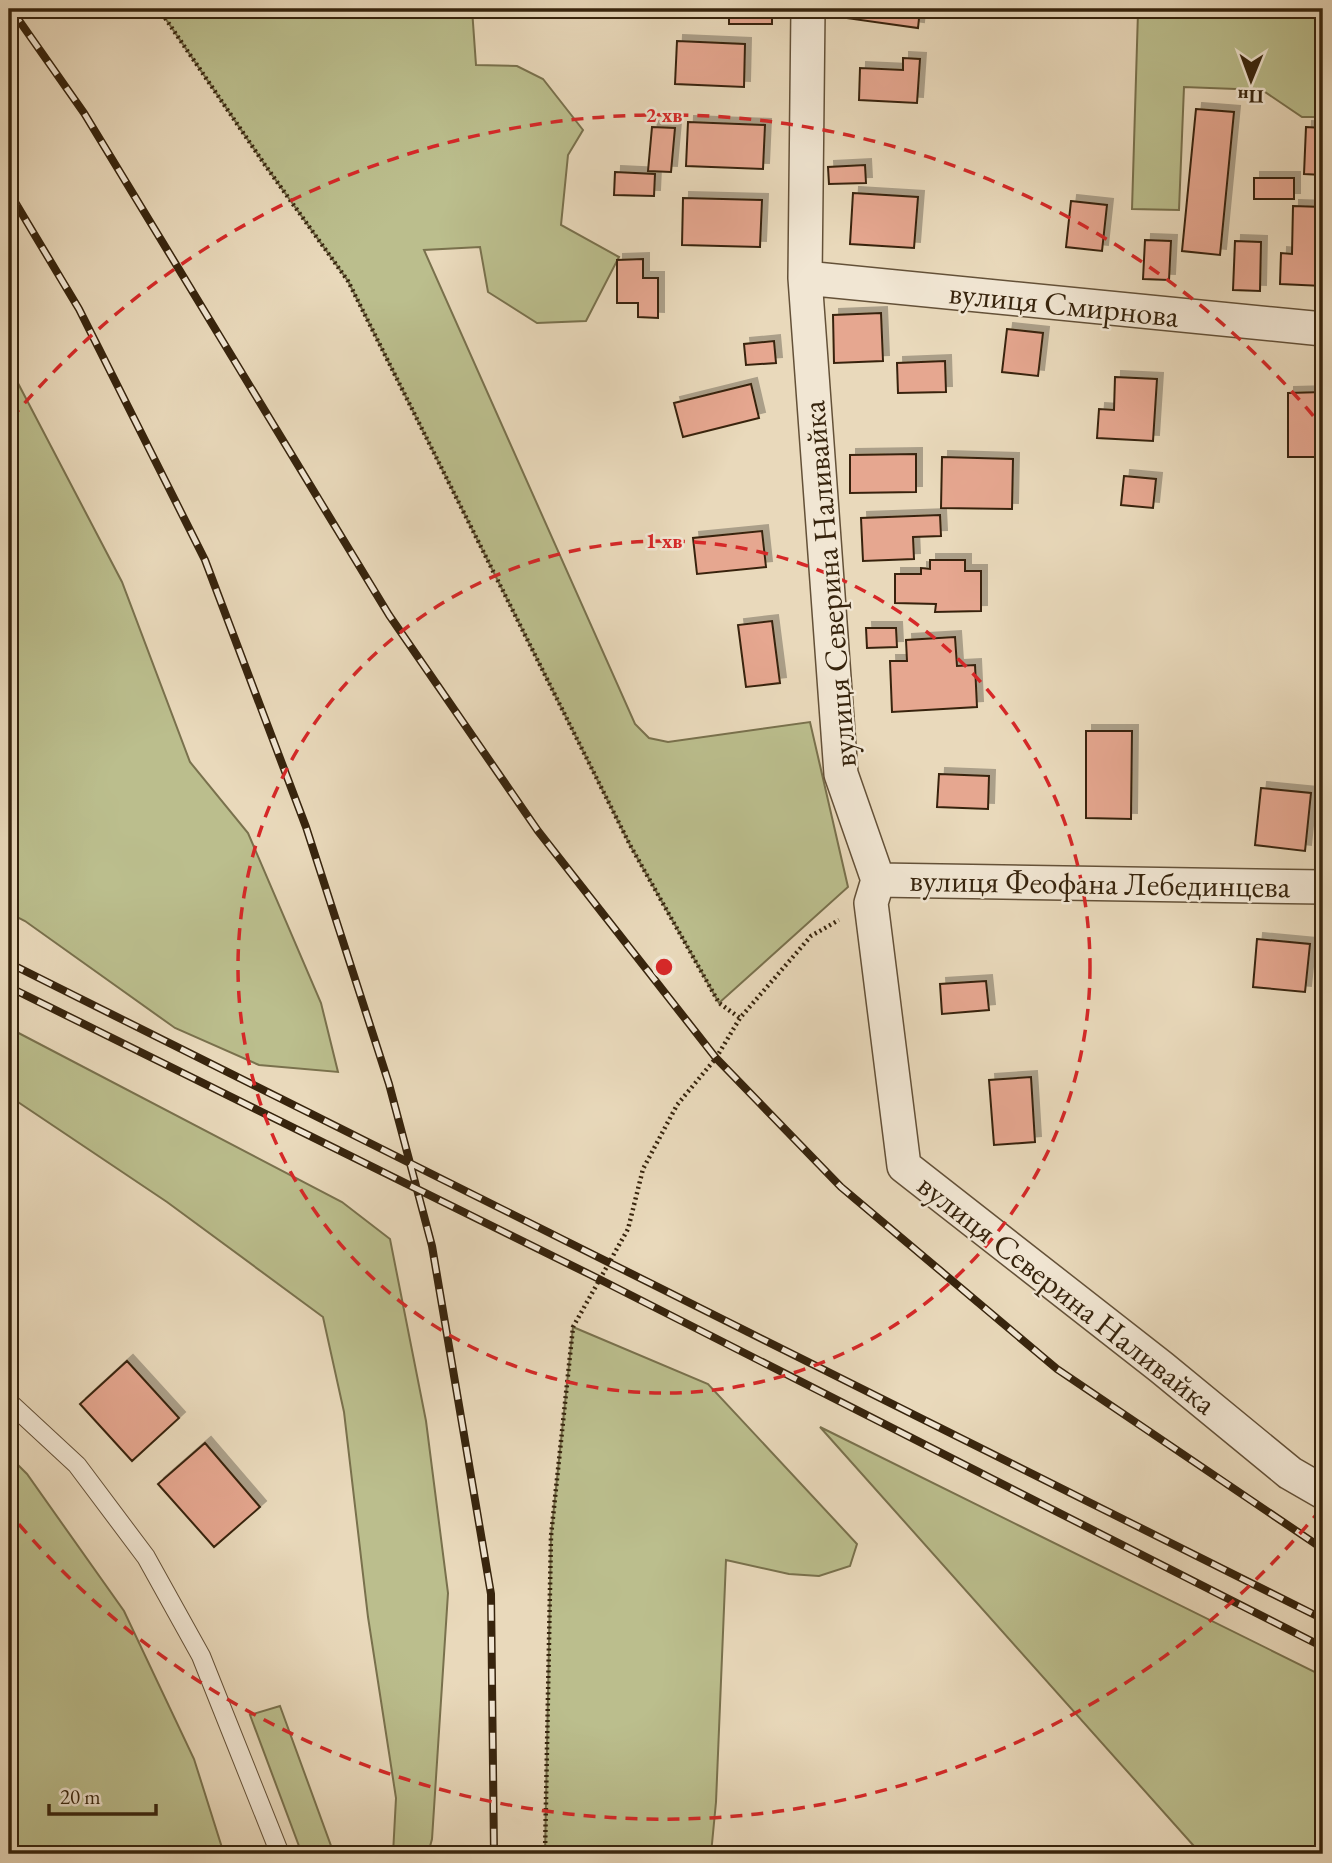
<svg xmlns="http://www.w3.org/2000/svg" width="1332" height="1863" font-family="'EB Garamond',serif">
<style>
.green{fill:#bbbe8d;stroke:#79714d;stroke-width:2}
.building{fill:#e6a790;stroke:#37240d;stroke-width:2;filter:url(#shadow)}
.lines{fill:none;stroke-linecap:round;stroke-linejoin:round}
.service-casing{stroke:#645138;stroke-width:20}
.minor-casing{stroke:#645138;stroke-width:36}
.path{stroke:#37240d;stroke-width:4.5;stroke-dasharray:2 3.5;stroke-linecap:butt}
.service{stroke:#f1e6d3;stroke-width:18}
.minor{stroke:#f1e6d3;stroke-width:33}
.rail-casing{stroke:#37240d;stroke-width:8}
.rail{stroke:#f1e6d3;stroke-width:5;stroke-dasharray:16;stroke-linecap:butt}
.ring{fill:none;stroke:#d62828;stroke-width:3.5;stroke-dasharray:12 9}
.labels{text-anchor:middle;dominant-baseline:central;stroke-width:5;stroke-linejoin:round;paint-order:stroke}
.street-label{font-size:32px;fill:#37240d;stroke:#f1e6d3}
.centre{fill:#d62828;stroke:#f1e6d3;stroke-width:3.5}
.ring-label{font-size:21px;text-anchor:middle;font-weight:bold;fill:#d62828;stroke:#f1e6d3;stroke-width:5;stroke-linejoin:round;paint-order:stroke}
</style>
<defs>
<filter id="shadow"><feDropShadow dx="6" dy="-6" stdDeviation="0" flood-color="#0004"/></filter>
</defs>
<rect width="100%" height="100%" fill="#e9d9bb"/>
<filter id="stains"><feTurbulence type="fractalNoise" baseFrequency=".00286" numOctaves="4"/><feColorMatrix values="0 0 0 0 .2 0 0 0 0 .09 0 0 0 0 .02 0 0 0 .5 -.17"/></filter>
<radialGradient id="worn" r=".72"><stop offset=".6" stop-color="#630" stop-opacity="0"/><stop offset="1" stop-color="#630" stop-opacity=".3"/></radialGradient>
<path class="green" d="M159 9H472L476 65 517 66 543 79 583 130 568 155 561 225 619 257 586 321 537 323 488 292 480 247 424 250 635 724 649 738 668 742 810 722 848 887 719 1003 630 845 348 281 265 165Z
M1023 9H1323V117H1302L1262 90 1184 87 1179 210 1132 209 1138 12Z
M9 366 122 582 190 762 248 833 321 1003 338 1072 259 1065 175 1028 25 921 9 913Z
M9 1028 342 1202 390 1239 426 1421 448 1593 432 1839 428 1854H393L396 1798 368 1617 344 1412 323 1317 167 1202 9 1096Z
M573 1327 708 1384 857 1544 850 1566 819 1576 789 1574 726 1560 716 1802 711 1854H545L551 1536Z
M820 1427 1323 1676V1854H1201Z
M9 1456 27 1474 124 1611 194 1759 224 1854H9Z
M280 1706 334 1854H302L250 1715Z"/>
<path class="building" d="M729 9H772V24H729Z
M847 9H920L918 28 846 18Z
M677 41 745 44 744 87 675 84Z
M903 58 920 59 917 103 859 100 860 68 903 70Z
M1196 109 1234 112 1220 255 1182 251Z
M688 122 765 125 763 169 686 166Z
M652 127 675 128 671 172 648 171Z
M1306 127 1323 128V175L1304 174Z
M865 165 866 183 829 184 828 167Z
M615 172 655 174 654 196 614 195Z
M1254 178H1294V199H1254Z
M853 193 918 197 914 248 850 244Z
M683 198 762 200 760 247 682 245Z
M1071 201 1107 205 1102 251 1066 247Z
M1293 206 1323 207V286L1280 284 1281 253 1292 254Z
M1145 240 1171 241 1169 280 1143 279Z
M1235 241 1261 242 1260 291 1233 290Z
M643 259V278H658V318L638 317V303H617V260Z
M881 313 883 361 834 363 833 315Z
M1007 329 1043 333 1038 376 1002 372Z
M774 341 776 363 746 365 744 344Z
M945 361 946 392 898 393 897 363Z
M1115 377 1157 379 1153 441 1097 438 1099 409 1114 410Z
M751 384 759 418 683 437 674 403Z
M1323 392V457H1288V393Z
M916 454V492L850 493V455Z
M942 457 1013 459 1012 509 941 508Z
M1124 476 1156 479 1153 508 1121 505Z
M940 515 941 536 913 537 914 559 863 561 861 518Z
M762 531 766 567 697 574 693 538Z
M930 560H965V571H981V611L935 612 936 604 895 603V574H921V568L930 569Z
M772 621 780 683 746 687 738 625Z
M866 628H896L897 647 867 648Z
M955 637 957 666 975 665 977 707 892 712 890 661H907L906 640Z
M1086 731H1132L1131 819 1086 818Z
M939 774 989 776 988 809 937 807Z
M1261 788 1311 793 1305 851 1255 845Z
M1257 939 1310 944 1305 992 1253 987Z
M986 981 989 1010 942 1014 940 984Z
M1031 1077 1035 1142 994 1145 989 1080Z
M127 1361 179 1418 132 1461 80 1404Z
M205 1443 260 1507 214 1547 158 1484Z"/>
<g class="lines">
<g class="service-casing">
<path id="service" d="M9 1402 77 1465 146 1557 201 1656 280 1854"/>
</g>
<g class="minor-casing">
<path id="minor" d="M808 9 805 278 841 774 878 880 871 903 904 1166 1161 1367 1290 1473 1323 1492
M805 278 1323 329
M878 880 1323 887"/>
</g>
<path class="path" d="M159 9 265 165 348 281 630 845 719 1003 740 1018
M545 1854 551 1536 573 1327 628 1229 643 1169 677 1105 716 1058 740 1018 811 936 839 920"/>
<use href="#service" class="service"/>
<use href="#minor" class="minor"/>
<g class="rail-casing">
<path id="rail" d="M11 9 84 113 389 615 538 831 716 1058 841 1187 1057 1369 1323 1549
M9 192 79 309 205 560 306 827 389 1084 432 1246 491 1594 494 1854
M9 963 1323 1619
M9 987 599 1279 1323 1647"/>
</g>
<use href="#rail" class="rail"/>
</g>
<g class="ring">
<circle cx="664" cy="967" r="426"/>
<path d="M1321 1509A852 852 0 0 1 11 1515M11 419A852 852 0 0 1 1321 425"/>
</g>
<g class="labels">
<g class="street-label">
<text transform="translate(1064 304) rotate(6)">вулиця Смирнова</text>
<text transform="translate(829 584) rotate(-95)">вулиця Северина Наливайка</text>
<text transform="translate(1100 883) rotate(1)">вулиця Феофана Лебединцева</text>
<text transform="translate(1067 1294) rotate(38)">вулиця Северина Наливайка</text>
</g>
</g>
<circle cx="664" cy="967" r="10" class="centre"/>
<g class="ring-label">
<text x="664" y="122">2 хв</text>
<text x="664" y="548">1 хв</text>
</g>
<rect width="1332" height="1863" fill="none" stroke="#e9d9bb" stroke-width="35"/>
<rect x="10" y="10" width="1311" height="1842" fill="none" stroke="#37240d" stroke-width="3.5"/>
<rect x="18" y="18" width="1297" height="1828" fill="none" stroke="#37240d" stroke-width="2"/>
<g transform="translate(1251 80) rotate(181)" stroke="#f1e6d3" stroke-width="5" paint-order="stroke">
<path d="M0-5L12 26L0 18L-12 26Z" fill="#37240d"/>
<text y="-10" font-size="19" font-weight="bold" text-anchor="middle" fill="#37240d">Пн</text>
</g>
<path d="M49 1804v10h107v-10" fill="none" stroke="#37240d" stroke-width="3.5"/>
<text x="60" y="1804" font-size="21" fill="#37240d" stroke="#f1e6d3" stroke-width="5" paint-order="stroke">20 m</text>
<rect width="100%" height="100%" filter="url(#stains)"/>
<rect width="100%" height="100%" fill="url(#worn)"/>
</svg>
